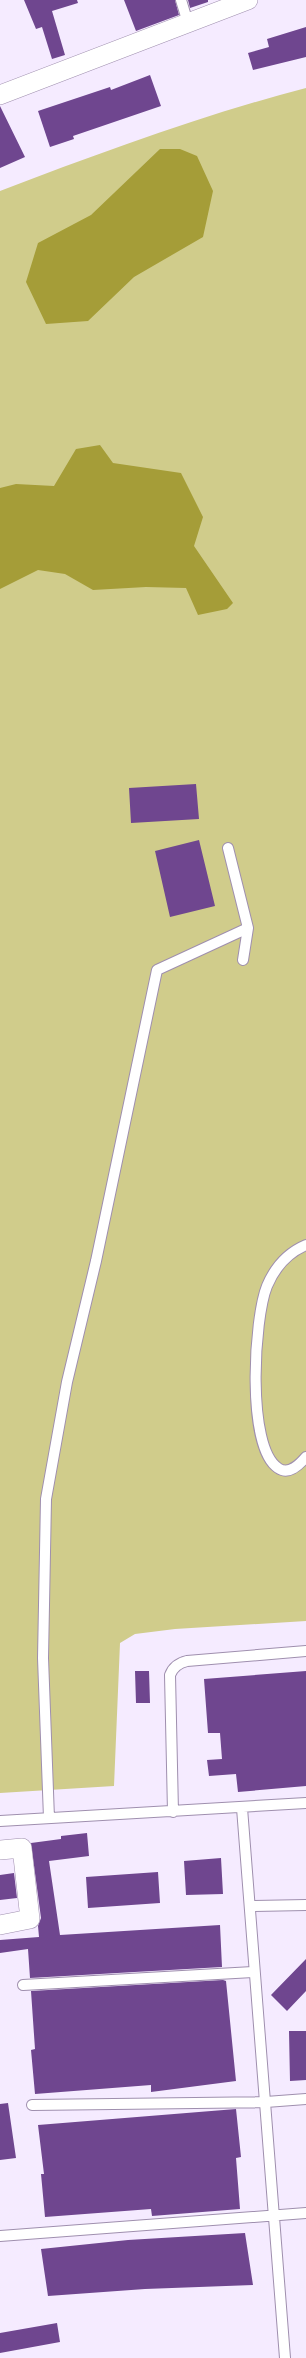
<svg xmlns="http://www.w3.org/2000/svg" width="306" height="2358" font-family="'PT Sans Narrow',sans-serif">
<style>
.green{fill:#d0cc8b}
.water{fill:#a59d38}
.building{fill:#6f468f}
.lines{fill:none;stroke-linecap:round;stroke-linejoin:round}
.lane-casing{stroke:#9f8fae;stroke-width:12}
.street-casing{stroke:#9f8fae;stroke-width:20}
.lane{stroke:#fff;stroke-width:10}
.street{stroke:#fff;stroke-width:19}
</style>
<rect width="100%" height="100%" fill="#f5ebff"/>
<path class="green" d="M306 88V1621L175 1629 135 1634 120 1643 114 1786 0 1793V191C100 153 202 115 306 88Z"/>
<path class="water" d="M160 149H180L197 156 213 191 203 237 134 277 88 321 46 324 26 282 38 243 91 215Z
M100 445 113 463 181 473 203 517 194 546 233 603 227 609 198 615 186 588 146 587 93 590 65 574 38 570 0 589V488L16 484 54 486 76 449Z"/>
<path class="building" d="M24 0H77L78 3 52 11 65 55 52 59 42 27 36 29Z
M124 0H175L179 15 136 31Z
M188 0H208V2L190 8Z
M306 27V57L253 70 248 53 269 47 267 39Z
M150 75 161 106 73 136 74 139 50 147 38 111 110 87 111 90Z
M0 106 25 157 0 168Z
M196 784 199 819 131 823 129 788Z
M199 840 215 906 170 917 155 851Z
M135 1671H149L150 1703H136Z
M306 1671V1786L238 1792 236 1774 209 1776 207 1760 222 1759 220 1733H208L204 1679Z
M87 1833 89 1856 49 1861 60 1935 220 1925 222 1967 30 1978 28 1949 0 1953V1940L39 1937 38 1926 41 1918 31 1843 61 1839V1836Z
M221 1858 223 1894 186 1895 184 1861Z
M158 1872 160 1903 88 1908 86 1877Z
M14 1873 17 1898 0 1900V1875Z
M306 1959V1991L287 2011 271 1995Z
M223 1980 226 1981 236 2081 151 2092V2085L35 2094 31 2050 35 2049 31 1991Z
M289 2031H306V2080L290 2081Z
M8 2103 16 2158 0 2160V2104Z
M236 2109 241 2157 236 2158 240 2209 152 2216 151 2209 45 2217 41 2174H44L38 2125Z
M245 2233 253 2285 145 2289 48 2296 41 2249 128 2240Z
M57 2323 60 2342 0 2353V2333Z"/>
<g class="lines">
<g class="lane-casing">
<path id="lane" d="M181 0 188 23
M228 848 248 928 243 960
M306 1245C287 1253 275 1267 267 1286 254 1318 246 1447 278 1468 289 1476 300 1464 306 1457
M242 1808 285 2358
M173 1812 170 1675C173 1667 178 1663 187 1661L306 1651
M49 1818 43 1658 46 1499 67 1382 96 1261 157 970 248 928
M0 1821 306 1803
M250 1906 306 1905
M23 1985 253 1972
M32 2105 266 2102 306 2099
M0 2236 306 2213"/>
</g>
<g class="street-casing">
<path id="street" d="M0 95 248 0
M0 1850 22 1848 30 1919 0 1925"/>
</g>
<use href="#lane" class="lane"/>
<use href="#street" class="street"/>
</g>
</svg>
